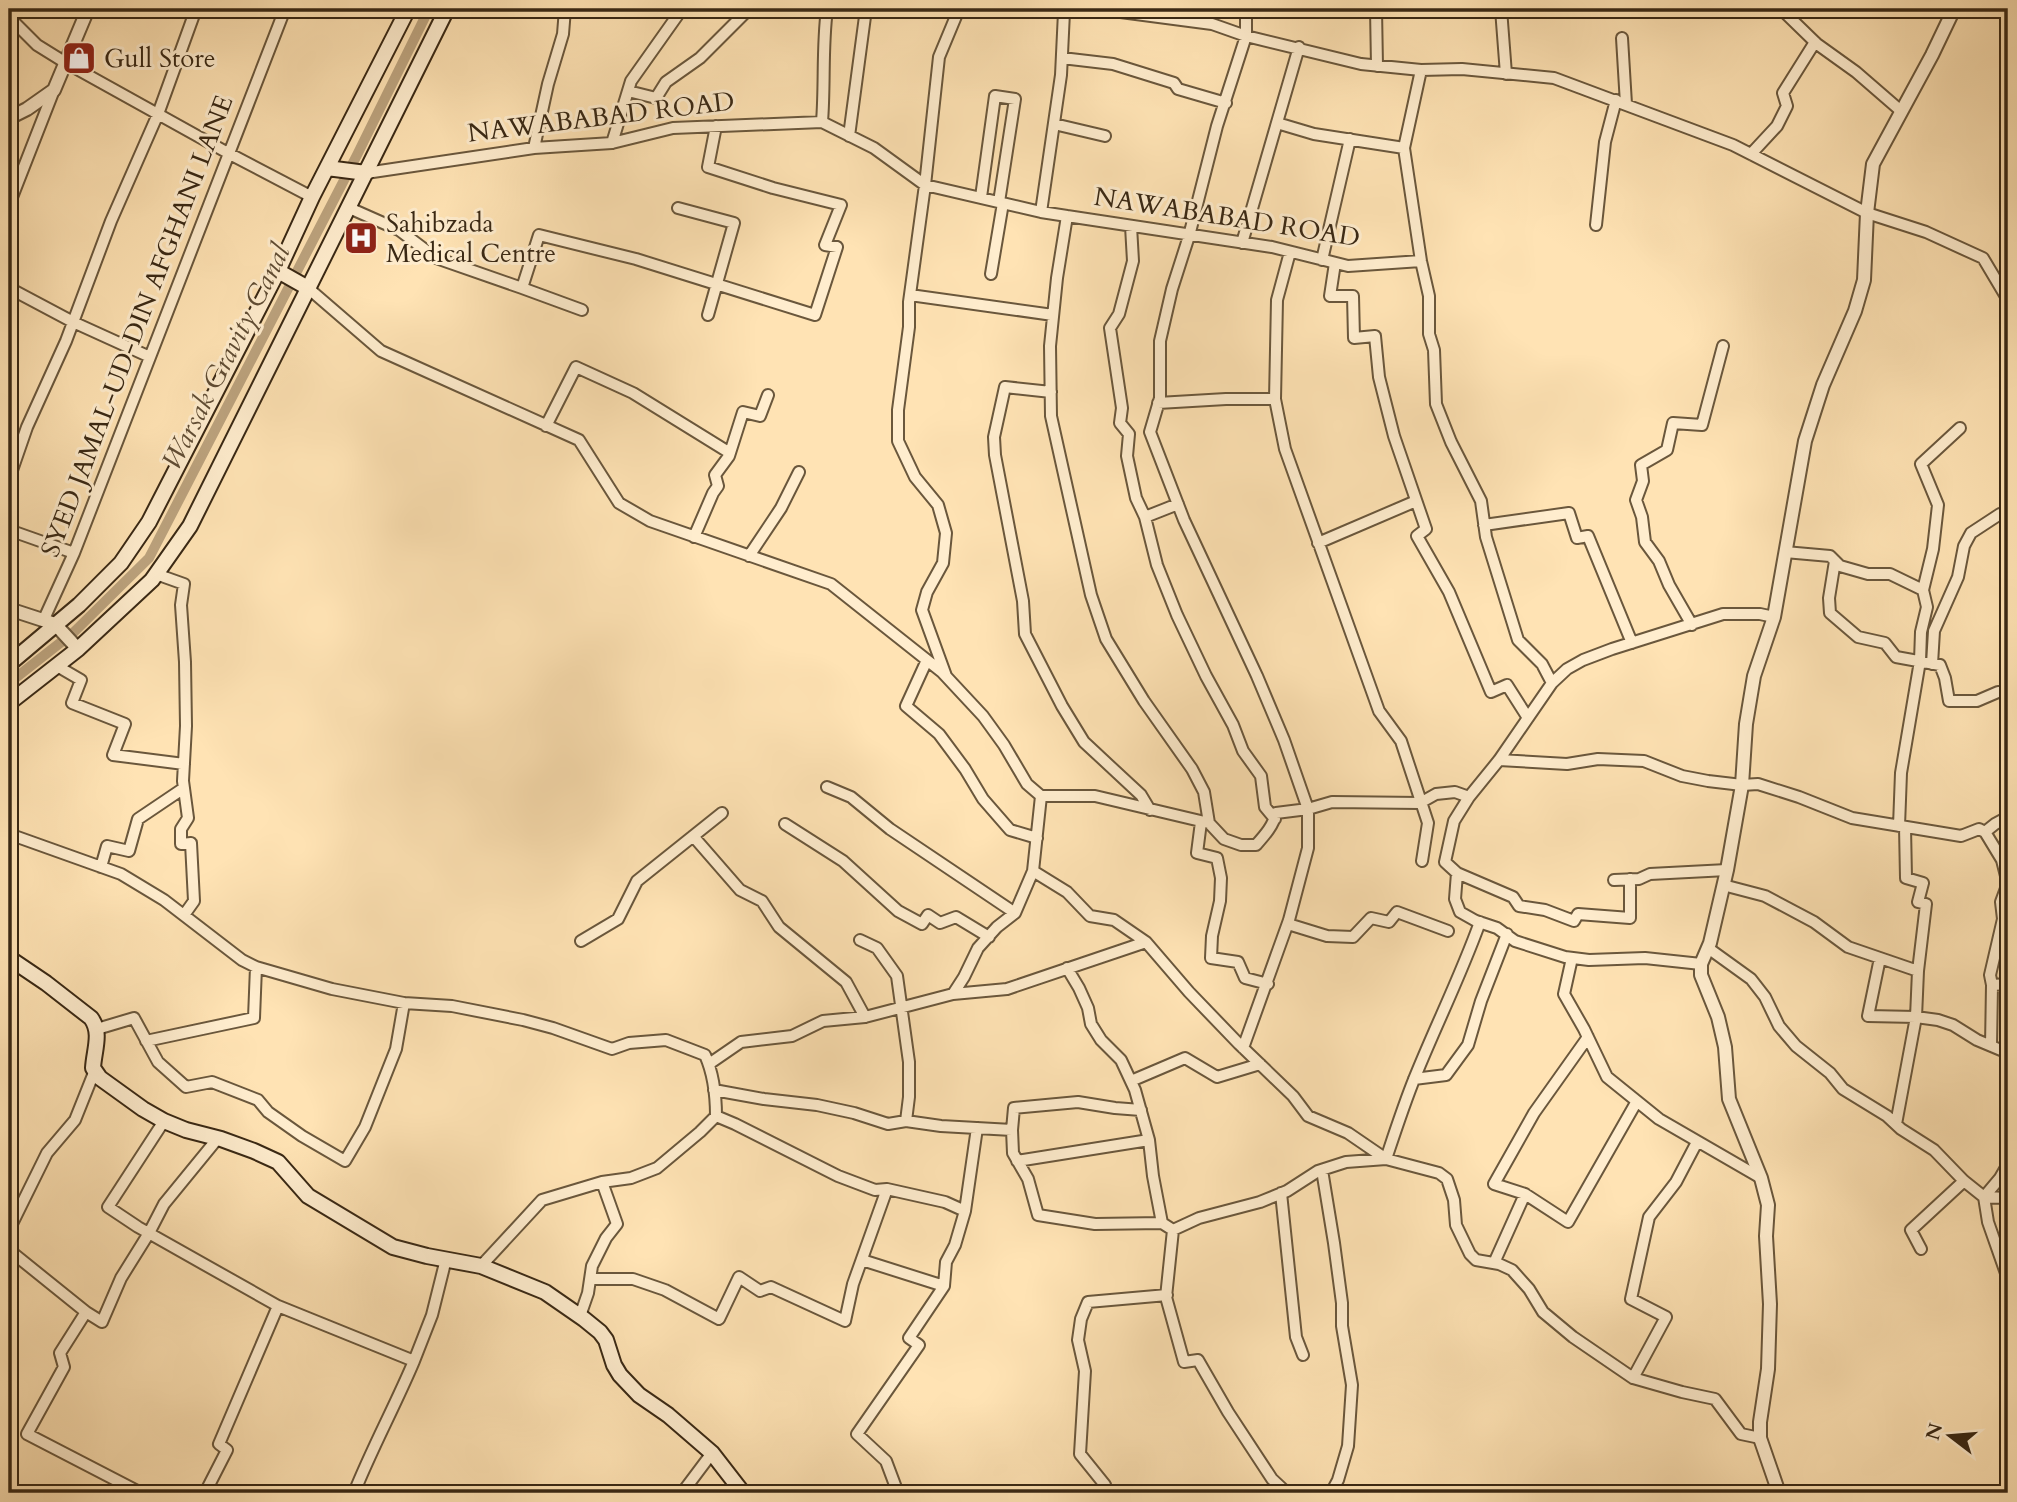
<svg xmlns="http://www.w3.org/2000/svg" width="2017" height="1502" font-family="Cardo,serif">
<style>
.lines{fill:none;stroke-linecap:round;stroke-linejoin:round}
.canal{stroke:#bca37e;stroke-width:10}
.minor-casing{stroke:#6a573c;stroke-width:14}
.tertiary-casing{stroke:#6a573c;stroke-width:16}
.secondary-casing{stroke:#392814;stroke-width:18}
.minor{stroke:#ffedce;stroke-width:10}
.tertiary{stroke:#ffedce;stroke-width:12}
.secondary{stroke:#ffedce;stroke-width:14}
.labels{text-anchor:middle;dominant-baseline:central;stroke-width:6;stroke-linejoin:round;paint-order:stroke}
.poi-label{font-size:26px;fill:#392814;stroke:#ffedce;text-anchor:start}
.street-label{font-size:26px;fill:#392814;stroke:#ffedce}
.water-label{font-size:28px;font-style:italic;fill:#604d34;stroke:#ffedce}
</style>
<rect width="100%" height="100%" fill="#ffe3b4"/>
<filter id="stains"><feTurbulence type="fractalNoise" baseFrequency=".00286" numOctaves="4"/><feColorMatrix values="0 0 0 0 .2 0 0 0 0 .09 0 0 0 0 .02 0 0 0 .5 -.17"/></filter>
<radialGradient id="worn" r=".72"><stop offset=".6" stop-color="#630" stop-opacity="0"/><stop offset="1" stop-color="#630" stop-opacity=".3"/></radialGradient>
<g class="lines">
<path class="canal" d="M9 683 74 632 149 558 357 155 429 9"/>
<g class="minor-casing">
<path id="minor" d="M1009 9 1064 12 1113 11 1212 24 1246 36 1361 64 1421 70 1462 69 1554 78 1733 145 1867 213 1926 232 1983 258 2008 300
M1376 9 1377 66
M1501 9 1506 74
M1781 9 1817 44 1856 72 1901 111
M9 17 37 45 66 63 228 153 312 197
M1622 38 1626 104
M1062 58 1113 64 1174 83 1178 89 1226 103
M1421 70 1404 148 1421 261 1429 296V334L1434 350 1436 404 1451 442 1481 501 1486 537 1518 640 1542 664 1552 683
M628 91 656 98 666 82 700 58 749 9
M822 122C825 84 822 47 827 9
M1277 123 1314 134 1404 148
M1054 124 1105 136
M849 136 866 9
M612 143 631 81 682 9
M534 148 548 84 563 34 565 9
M1751 154 1777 126 1787 106 1783 93 1815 42
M366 173 534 148 612 143 673 128 822 122 874 148 925 185 1041 212 1067 216 1057 278 1050 346 1051 416 1091 595 1106 639 1144 701 1192 769 1204 792 1209 823 1224 839 1241 845H1256C1264 836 1274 825 1276 813L1308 809 1332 802 1420 803 1436 794 1455 792 1469 797
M981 197 995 96 1015 99 999 202
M9 205 54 90
M347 207 399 230 436 258 522 288 539 235 636 259 815 315 837 247 825 245 841 205 773 188 708 167 716 126
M678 208 734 223 708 315
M1041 212 1061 75 1064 12 1062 9
M1067 216 1272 247 1348 266 1421 261
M1596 225 1605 142 1616 100
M1131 226 1133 261 1119 314 1110 328 1122 408 1120 423 1129 434 1127 456 1136 498 1145 517
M1242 243 1299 47
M1290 252 1277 300 1275 399 1285 449 1379 711 1401 741 1428 823 1422 861
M1322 260 1350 139
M1335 263 1330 296H1353L1354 338 1375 336 1379 377 1394 436 1426 529 1417 536 1449 592 1491 692 1507 685 1528 718
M991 274 1003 203
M9 288 73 322 150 357
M308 288 381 351 579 440 619 503 650 521 831 584 942 672 983 716 1004 745 1027 784 1041 796H1095L1209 823
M522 288 582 310
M910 295 1053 315
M1051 392 1005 387 994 437 995 455 1023 601 1025 634 1062 706 1084 742 1141 795 1150 810
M1158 403 1226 399H1275
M546 426 576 367 633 393 730 453
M9 479 27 427 66 341 111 221 158 114 196 9
M1178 504 1145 517 1157 565 1177 615 1206 676 1233 725 1243 751 1261 776 1265 807 1275 819
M1484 525 1569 513 1577 538 1588 536 1632 643
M9 530 74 553
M694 537 713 493 718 486 715 475 729 456 743 412 760 416 768 395
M1318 543 1416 501
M1785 552 1830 556 1840 566 1868 574H1890L1923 590 1933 549 1938 505 1921 464 1960 428
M749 556 781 508 799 472
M1835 561 1829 598 1830 613 1858 637 1885 643 1896 657 1940 665 1945 678 1949 701H1977L1998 692H2008
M156 574 184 584 181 605 185 662 186 726 183 781 188 818 181 829V844L191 843 194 901 184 915
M44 619 74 553 285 9
M1692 625 1669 585 1659 561 1645 542 1642 517 1636 500 1643 481 1641 465 1667 450 1673 423 1702 425 1723 346
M927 660 906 706 939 734 965 769 983 799 1010 830 1037 838
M1932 664 1934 631 1958 577 1964 546 1971 533 2000 514
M57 666 81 680 72 703 125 724 113 755 184 764
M946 676 922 610 927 592 943 563 946 533 938 505 915 477 898 441V410L909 327V302L925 185 939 57 959 9
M1499 760 1567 764 1598 759 1644 761 1682 776 1708 781 1742 785 1758 784 1799 797 1852 818 1961 836 1979 829 1985 832 1995 824 2008 817
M827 787 851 797 890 829 1015 913
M1201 822 1197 853 1217 858 1221 878 1220 901 1212 936 1211 958 1238 962 1245 978 1268 984
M785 824 843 861 898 911 922 924 928 915 940 923 956 917 989 937
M1899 826 1901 773 1920 661 1921 632 1927 607 1923 590
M1905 827 1906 878 1923 883 1918 902 1926 904 1918 971 1916 1017 1938 1020 1953 1025 1977 1040 2008 1053
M1985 832 2002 860 2008 884
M9 834 121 874 164 900 242 960 256 967 332 989 404 1003 452 1006 523 1020 553 1028 612 1049 629 1043 666 1040 705 1055C714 1075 716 1095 716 1116L700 1132 657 1168 631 1178 602 1182 542 1200 481 1266
M693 836 740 890 762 901 779 927 846 982 865 1017
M101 867 107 846 129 851 138 819 184 788
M1033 871 1067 892 1090 916 1114 920 1146 942 1189 992 1239 1044 1293 1096 1308 1116 1348 1133 1386 1159C1395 1132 1404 1104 1415 1077 1436 1025 1461 975 1480 922
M1457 873 1513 897 1519 906 1545 910 1574 921 1578 914 1630 918V879
M1614 880 1639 879 1650 874 1727 870
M2008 883 2001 902 2003 919 1990 975 1992 985 2008 984
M1723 885 1765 896 1814 922 1848 947 1918 971
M1288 924 1327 936 1353 937 1371 918 1389 922 1397 912 1448 931
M860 940 877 948 897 976 909 1062V1097L906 1121
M581 941 618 919 637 881 722 813
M1708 948 1751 979 1765 997 1779 1026 1796 1046 1830 1073 1843 1089 1887 1116 1901 1129 1934 1150 1964 1181 1984 1197 1988 1222 2008 1279
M1572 958 1564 994 1584 1029 1607 1077 1659 1119 1761 1178
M1880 958 1868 1016 1916 1017 1896 1124
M1701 964 1645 958 1589 960 1565 957 1515 941 1497 928 1476 921 1460 912 1455 899 1457 873 1445 862 1454 821 1469 797 1499 760 1552 683 1567 669 1583 660 1612 649 1723 614H1760L1774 617
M1067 968 1079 988 1088 1008 1091 1024 1101 1040 1121 1060 1135 1090 1149 1140 1153 1176 1162 1223
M953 994 1007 989 1146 942
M97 1029 134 1018 158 1062 186 1087 212 1082 258 1100 268 1112 302 1136 345 1161 365 1127 396 1049 404 1003
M146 1041 254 1018 256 967
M1991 1046 1992 985
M1243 1048 1289 920 1308 848V809L1284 740 1257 676 1184 520 1150 432 1160 398V341L1172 289 1189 236 1217 126 1246 36V9
M709 1064 741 1042 792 1036 823 1021 865 1017 953 994 964 977 978 948 997 927 1015 913 1033 871 1041 796
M1414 1079 1446 1075 1468 1045 1481 1001 1507 934
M1131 1081 1185 1058 1217 1077 1260 1064
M714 1090 764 1099 817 1105 854 1113 888 1124 906 1121 941 1126 1012 1130 1013 1153 1028 1179 1038 1215 1095 1224 1162 1223 1173 1230 1199 1218 1260 1202 1287 1191 1318 1171 1346 1162 1386 1159 1439 1173 1447 1179 1454 1200 1456 1225 1470 1254 1476 1260 1499 1264 1512 1270 1529 1289 1543 1312 1573 1337 1633 1378 1682 1392 1715 1399 1741 1434 1760 1438
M716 1116 735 1124 838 1176 875 1190 887 1189 945 1202 965 1211
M164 1121 108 1207 138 1227 278 1306
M1012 1130 1014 1108 1078 1102 1115 1108 1141 1110
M1017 1161 1149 1140
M1322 1170 1334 1243 1342 1303V1326L1352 1385 1348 1446 1338 1480 1331 1493
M1281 1193 1296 1337 1303 1355
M1525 1194 1568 1222 1637 1101
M1984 1197 2000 1178 2008 1164
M1984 1197 2008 1198
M9 1230 47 1153 75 1120 95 1070
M1173 1230 1166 1297 1184 1362 1198 1360 1228 1412 1272 1479 1287 1493
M1921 1249 1911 1230 1964 1181
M9 1250 86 1312 60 1353 64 1367 27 1434 141 1493
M862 1260 944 1286
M1494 1263 1525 1194 1494 1184 1534 1113 1588 1037
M590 1279H633L665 1290 719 1319 739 1277 760 1291 771 1287 845 1321 853 1284 887 1189
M86 1312 102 1322 121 1278 149 1233 164 1204 218 1138
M580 1316 588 1293 592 1266 606 1238 617 1224 602 1182
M414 1361 432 1315 446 1259
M1633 1378 1666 1317 1631 1299 1649 1217 1676 1182 1697 1142
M205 1493 227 1450 219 1444 278 1306 414 1361C395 1406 372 1448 354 1493
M682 1493 712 1453
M898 1493 886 1461 857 1434 919 1345 909 1338 944 1286 946 1262 955 1245 965 1211 977 1128
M1105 1493V1485L1080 1454 1085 1371 1078 1340 1081 1319 1088 1302 1167 1295"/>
</g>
<g class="tertiary-casing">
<path id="tertiary" d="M9 118 27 109 54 90 88 9
M9 609 55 624 78 649
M1779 1493 1760 1438V1422L1768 1369 1770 1304 1766 1236 1768 1205 1761 1178 1729 1099 1725 1047 1718 1017 1701 975V964L1710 943 1727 870 1742 785 1746 724 1754 676 1774 617 1805 441 1823 385 1855 311 1864 280 1867 213 1873 164 1932 55 1954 9"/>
</g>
<g class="secondary-casing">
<path id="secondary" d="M327 168 366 173
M278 271 308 288
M9 664 79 605 121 563 149 522 278 271 312 197 408 9
M9 703 78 649 152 580 190 526 447 9
M9 958 46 983 91 1018C102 1033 94 1050 93 1068L100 1078 143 1109 164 1121 186 1130 221 1139 254 1151 278 1162 308 1196 393 1247 427 1256 481 1266 545 1292 584 1319 600 1332 606 1340 614 1365 620 1375 639 1395 668 1415 712 1453 743 1493"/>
</g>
<use href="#minor" class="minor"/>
<use href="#tertiary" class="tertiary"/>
<use href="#secondary" class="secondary"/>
</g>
<defs>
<g id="shop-square" transform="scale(1.75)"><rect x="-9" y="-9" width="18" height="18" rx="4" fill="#8f2418" stroke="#ffedce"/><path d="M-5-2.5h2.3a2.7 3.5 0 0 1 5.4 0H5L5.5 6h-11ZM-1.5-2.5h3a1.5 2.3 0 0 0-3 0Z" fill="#fff"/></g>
<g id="hospital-square" transform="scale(1.75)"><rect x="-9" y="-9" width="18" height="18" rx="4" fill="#8f2418" stroke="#ffedce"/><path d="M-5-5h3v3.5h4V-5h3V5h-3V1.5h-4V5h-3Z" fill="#fff"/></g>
</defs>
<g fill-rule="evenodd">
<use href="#shop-square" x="79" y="58"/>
<use href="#hospital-square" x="361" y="238"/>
</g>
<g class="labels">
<g class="poi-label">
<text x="104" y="58">Gull Store</text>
<text x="386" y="223">Sahibzada<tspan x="386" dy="30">Medical Centre</tspan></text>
</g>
<g class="street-label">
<text transform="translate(601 117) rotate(-7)">NAWABABAD ROAD</text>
<text transform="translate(1227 217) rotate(9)">NAWABABAD ROAD</text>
<text transform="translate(137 326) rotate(-69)">SYED JAMAL-UD-DIN AFGHANI LANE</text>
</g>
<g class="water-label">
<text transform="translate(226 357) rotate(-63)">Warsak Gravity Canal</text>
</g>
</g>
<rect width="2017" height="1502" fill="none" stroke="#ffe3b4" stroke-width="35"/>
<rect x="10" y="10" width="1996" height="1481" fill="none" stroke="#392814" stroke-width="3.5"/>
<rect x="18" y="18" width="1982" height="1467" fill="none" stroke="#392814" stroke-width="2"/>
<g transform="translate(1950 1436) rotate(286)" stroke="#ffedce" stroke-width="5" paint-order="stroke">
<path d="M0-5L12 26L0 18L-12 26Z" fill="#392814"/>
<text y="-10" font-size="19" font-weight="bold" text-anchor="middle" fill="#392814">N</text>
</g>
<rect width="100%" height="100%" filter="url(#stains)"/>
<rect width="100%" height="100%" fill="url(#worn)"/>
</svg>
